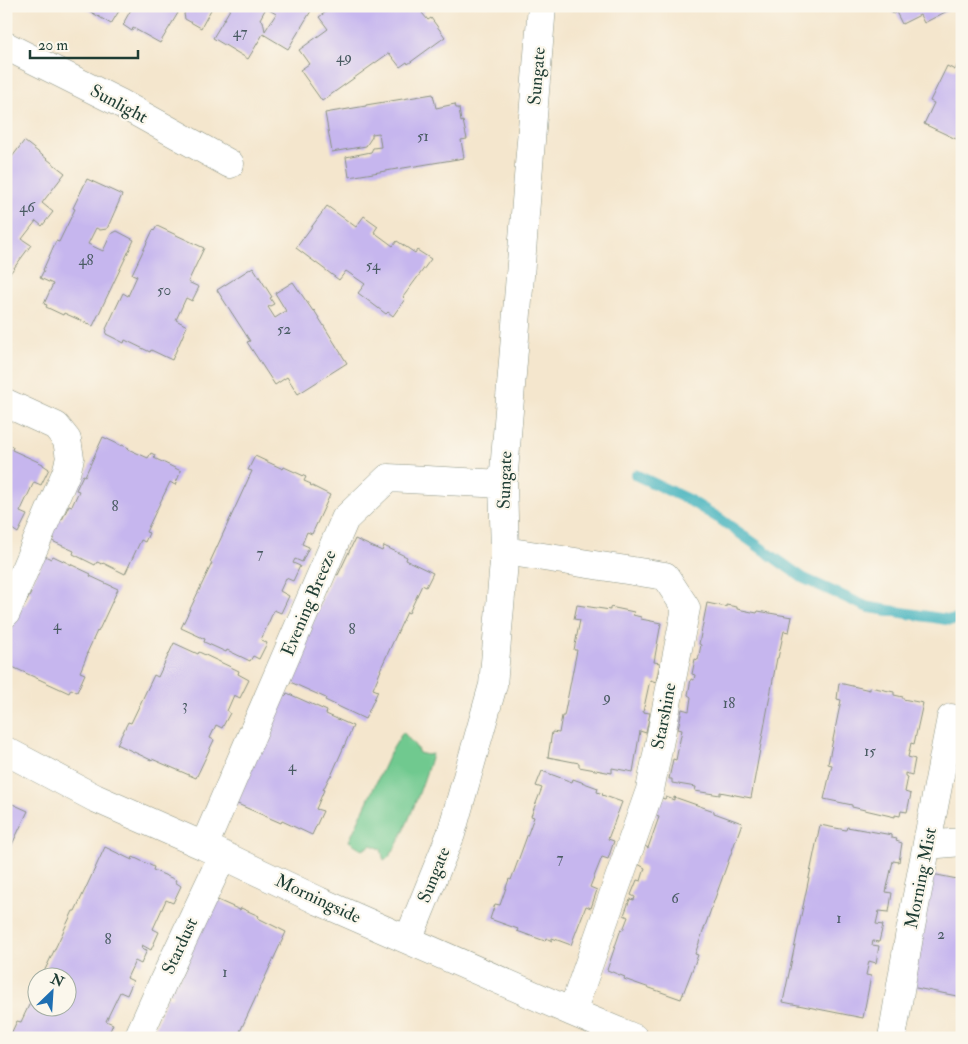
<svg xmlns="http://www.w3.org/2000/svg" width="968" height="1044" font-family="'IM FELL Double Pica',serif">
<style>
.green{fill:#70c98f;stroke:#488362}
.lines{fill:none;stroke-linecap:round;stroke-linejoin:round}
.stream{stroke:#44b3be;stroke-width:11}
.building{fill:#c6b6ee;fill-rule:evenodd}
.minor-casing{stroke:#8a9280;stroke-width:29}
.minor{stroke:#fff;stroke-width:28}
.labels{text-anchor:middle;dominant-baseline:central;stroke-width:4.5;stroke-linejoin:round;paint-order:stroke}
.number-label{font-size:15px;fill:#495b62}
.street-label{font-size:18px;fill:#1f3d34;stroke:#fbf7ec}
</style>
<rect width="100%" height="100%" fill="#fbf7ec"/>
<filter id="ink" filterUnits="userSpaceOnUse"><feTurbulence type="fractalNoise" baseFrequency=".02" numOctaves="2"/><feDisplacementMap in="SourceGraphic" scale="10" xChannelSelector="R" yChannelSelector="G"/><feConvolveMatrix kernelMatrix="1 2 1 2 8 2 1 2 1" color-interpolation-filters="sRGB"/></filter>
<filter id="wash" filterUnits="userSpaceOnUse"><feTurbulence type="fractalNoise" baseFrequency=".0096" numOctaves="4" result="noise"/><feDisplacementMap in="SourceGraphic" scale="20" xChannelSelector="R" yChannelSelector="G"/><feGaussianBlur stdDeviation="1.12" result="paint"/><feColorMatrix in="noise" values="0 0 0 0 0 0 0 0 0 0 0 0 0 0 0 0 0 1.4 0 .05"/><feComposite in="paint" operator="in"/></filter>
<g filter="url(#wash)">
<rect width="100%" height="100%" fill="#f4e6cd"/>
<path class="green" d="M403 732 416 747 419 753 427 755 432 754C427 773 399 854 384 861L381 849 371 845 363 850 349 841 390 753Z"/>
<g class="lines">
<path class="stream" d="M636 475 689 500 720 519 803 578 867 607 950 620H962"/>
</g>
<g id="blocks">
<path class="building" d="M81 6H122L111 24Z
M133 6H179L180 7 177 12 178 13 160 43 133 28 132 31 123 25 125 23 124 22Z
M188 6H213L201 28 185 19 184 14Z
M232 6H314L288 49 263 34 248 59 213 38ZM266 8 276 14 265 31 263 21 260 19Z
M334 6H422L425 11 422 13 428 20 431 18 445 37 408 64 407 62 400 67 389 53 322 101 300 70 309 64 299 50 328 29 319 17Z
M889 6H957L924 23 920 15 902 24 896 12 893 14Z
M962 55V130L960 129 956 139 924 124 934 103 930 101 947 66 955 70Z
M433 94 436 108 455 104 456 108H459L461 122 463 121 467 139 461 140 464 158 349 177 346 157 371 152 373 148 381 147 379 133 372 134V137L366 146 332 152 325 113 366 106V105Z
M24 141 65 173 42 203 53 212 42 226 36 221 22 239 31 245 8 276 6 275V165Z
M87 179 122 195 107 229 100 230 96 228 88 244 103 251 111 234 117 231 134 240 93 326 64 313 63 315 46 307 47 305 44 304 53 284 40 278 44 270H43L56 241 59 242 75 209 73 208Z
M327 206 356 227 364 216 378 226 374 232 393 246 397 241 415 253 417 250 431 259 403 297 405 299 393 316 388 312 386 314 358 293 365 284 346 271 339 280 296 248Z
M157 226 204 248 188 282 199 287 192 301 186 298 176 320 187 326 172 360 151 350 150 352 125 340 124 343 106 334 107 330 106 329 123 293 128 296 137 276 132 274 153 230 154 231Z
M253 267 272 297 270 298 274 304 268 307 275 318 286 311 275 293 293 282 313 311 314 310 347 363 298 394 287 377 275 385 247 342 250 341 217 290Z
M103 437 122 446V445L129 448 128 449 148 458 151 453 155 455 154 458 181 471 175 485 170 482 146 532 149 533 145 542 141 540 125 574 103 563 102 564 97 562 95 565 73 554 74 551 52 541 54 537 51 535 59 518 62 520 69 505 72 506 79 491 76 490 83 475 85 476Z
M6 444 13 447 12 450 43 464V465L49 469 41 485 34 482 20 512 27 515 18 533 12 529 11 531 8 529 6 533Z
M255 456 283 469 284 467 306 477 304 481 311 484 310 485 330 495 312 534 307 532 302 544 309 547 302 562 295 559 293 563 300 566 293 581 286 578 280 591 289 596 281 613 274 610 261 640 267 643 259 659 253 656 250 661 227 650 226 652 204 642 205 639 181 628 212 563 210 562 252 471 248 470Z
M355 539 382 551 384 546 407 557 406 560 433 573 426 587 422 585 409 613 407 612 380 670H381L373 689 378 691 365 719 325 700 326 698 288 681 333 573 338 575Z
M45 556 51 559 53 556 91 574 90 576 118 589 98 632 97 631 87 653H88L80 672 85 674 77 692 71 689 69 693 6 664V640L16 618 21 604 25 605 31 593 28 591Z
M707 603 726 607V605L737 607V609L757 613 758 611 792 617 789 632 784 631 778 658H777L751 798 720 792V795L695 791 696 787 672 783V779H669L673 759 676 760 682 730 678 729 682 709 689 711 691 697 688 695 691 679 694 680 695 675 692 674 695 659 698 660 701 645 699 644Z
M577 605 610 610V607L634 612 633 615 641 617V619L661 623 654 662 660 663 656 682 650 680 643 712 650 713 646 733 640 731 633 772 612 768V773L579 767V763L548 757 552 732 559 733 562 716H564L577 650H574L580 620 574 619Z
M174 643 198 654 199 652 239 671 238 674 249 680 240 698 234 695 227 711 230 713 222 728 216 725 210 738 214 740 196 778 152 759 151 760 117 744 128 722 131 723 154 675 158 677Z
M839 683 870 690V687L894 692V695L903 697V699L923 703 914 744 911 743 908 757 915 759 912 775 905 773V776L908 777 905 792 911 794 907 812 901 811 900 816 895 815V817L852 807V805L824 799 832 765 828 764 841 700 837 699Z
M281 693 286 696 287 693 327 711 326 714 353 726 331 776H330L323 790H324L316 809 323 811 312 835 282 821 281 823 233 802Z
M542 771 572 782 573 779 598 788 597 792 603 794 602 795 622 802 608 839 614 841 608 859 602 857 590 887 597 890 591 908 586 906 571 945 552 938V941L546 938 545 941 517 931 518 929 490 919 495 904 500 905 509 879 511 880 534 817 531 816 542 788 536 786Z
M666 797 674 800V797L714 811V813L742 823 695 954 698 955 681 999 624 979 625 977 607 970 621 929 623 930 628 917 624 915 630 899 634 900 635 897 631 895 637 880 641 881 645 868 638 864 645 846 648 848 659 817 655 816 661 798 665 799Z
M6 801 28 811 6 857Z
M820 825 846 830 847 827 892 835V838L897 839 896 841 902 843 899 862 893 861 886 892 892 893 889 912 879 911 876 924 883 925 879 942 873 941 872 945 879 946 876 963 869 961 866 975 871 976 863 1018 783 1002Z
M105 847 132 860 133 857 154 867 153 870 176 880 175 882 181 886 173 903 166 900 153 929 159 932 151 950 142 945 141 948 147 950 141 964 135 961 127 978 133 981 127 995 120 992 106 1021 113 1024 107 1038 100 1035 99 1036 102 1038H9L17 1021 21 1022 38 986V1006H68V976H42L73 911H75Z
M932 874 962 880V997L911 987Z
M213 898 240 910 241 908 259 916 258 918 286 932 237 1038H152L167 996 171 998 173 994 169 993 175 978 179 980 186 966 178 963Z"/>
</g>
</g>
<g filter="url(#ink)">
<use href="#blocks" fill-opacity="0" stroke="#8a9280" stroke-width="1"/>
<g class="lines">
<g class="minor-casing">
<path id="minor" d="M6 46 120 103 230 164
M6 403 56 426 67 440 70 458 66 473 6 613
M505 551 665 576 686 608 650 790 572 1012
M6 751 95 798 204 846 319 901 572 1012 634 1038
M927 845 962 842
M204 846 345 519 388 478 503 484
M408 940 451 834 493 685 505 551 503 484 542 6
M138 1038 163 982 223 855
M892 1038 909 937 951 718"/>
</g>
<use href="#minor" class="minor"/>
</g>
</g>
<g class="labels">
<g class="number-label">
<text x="240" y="32">47</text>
<text x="344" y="57">49</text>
<text x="423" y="136">51</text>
<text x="27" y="207">46</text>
<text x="86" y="260">48</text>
<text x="373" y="265">54</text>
<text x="164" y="290">50</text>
<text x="284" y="329">52</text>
<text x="115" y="506">8</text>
<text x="260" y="553">7</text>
<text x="57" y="625">4</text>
<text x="352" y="629">8</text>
<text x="607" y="697">9</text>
<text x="729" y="703">18</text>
<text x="185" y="705">3</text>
<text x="870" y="751">15</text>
<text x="292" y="766">4</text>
<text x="560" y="858">7</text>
<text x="675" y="898">6</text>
<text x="839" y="918">1</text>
<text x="941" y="934">2</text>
<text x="108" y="939">8</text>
<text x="225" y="972">1</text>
</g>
<g class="street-label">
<text transform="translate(537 76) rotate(-85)">Sungate</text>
<text transform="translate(119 104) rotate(28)">Sunlight</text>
<text transform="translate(505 480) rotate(-88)">Sungate</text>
<text transform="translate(309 603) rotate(-67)">Evening Breeze</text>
<text transform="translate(664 716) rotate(-79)">Starshine</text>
<text transform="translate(434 875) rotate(-68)">Sungate</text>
<text transform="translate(921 878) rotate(-79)">Morning Mist</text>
<text transform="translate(318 899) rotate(25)">Morningside</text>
<text transform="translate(180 946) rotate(-65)">Stardust</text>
</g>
</g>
<rect width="968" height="1044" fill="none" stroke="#fbf7ec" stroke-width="25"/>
<g transform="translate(52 992) rotate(25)"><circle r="24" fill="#fbf7ec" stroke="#a3ada2"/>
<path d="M0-4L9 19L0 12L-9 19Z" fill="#1f6fb2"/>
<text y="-8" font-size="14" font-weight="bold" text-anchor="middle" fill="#1f3d34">N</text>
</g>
<path d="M30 50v8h108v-8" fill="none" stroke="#1f3d34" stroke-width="2.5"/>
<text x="38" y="50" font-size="15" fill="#1f3d34" stroke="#fbf7ec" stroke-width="4" paint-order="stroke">20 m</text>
</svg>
